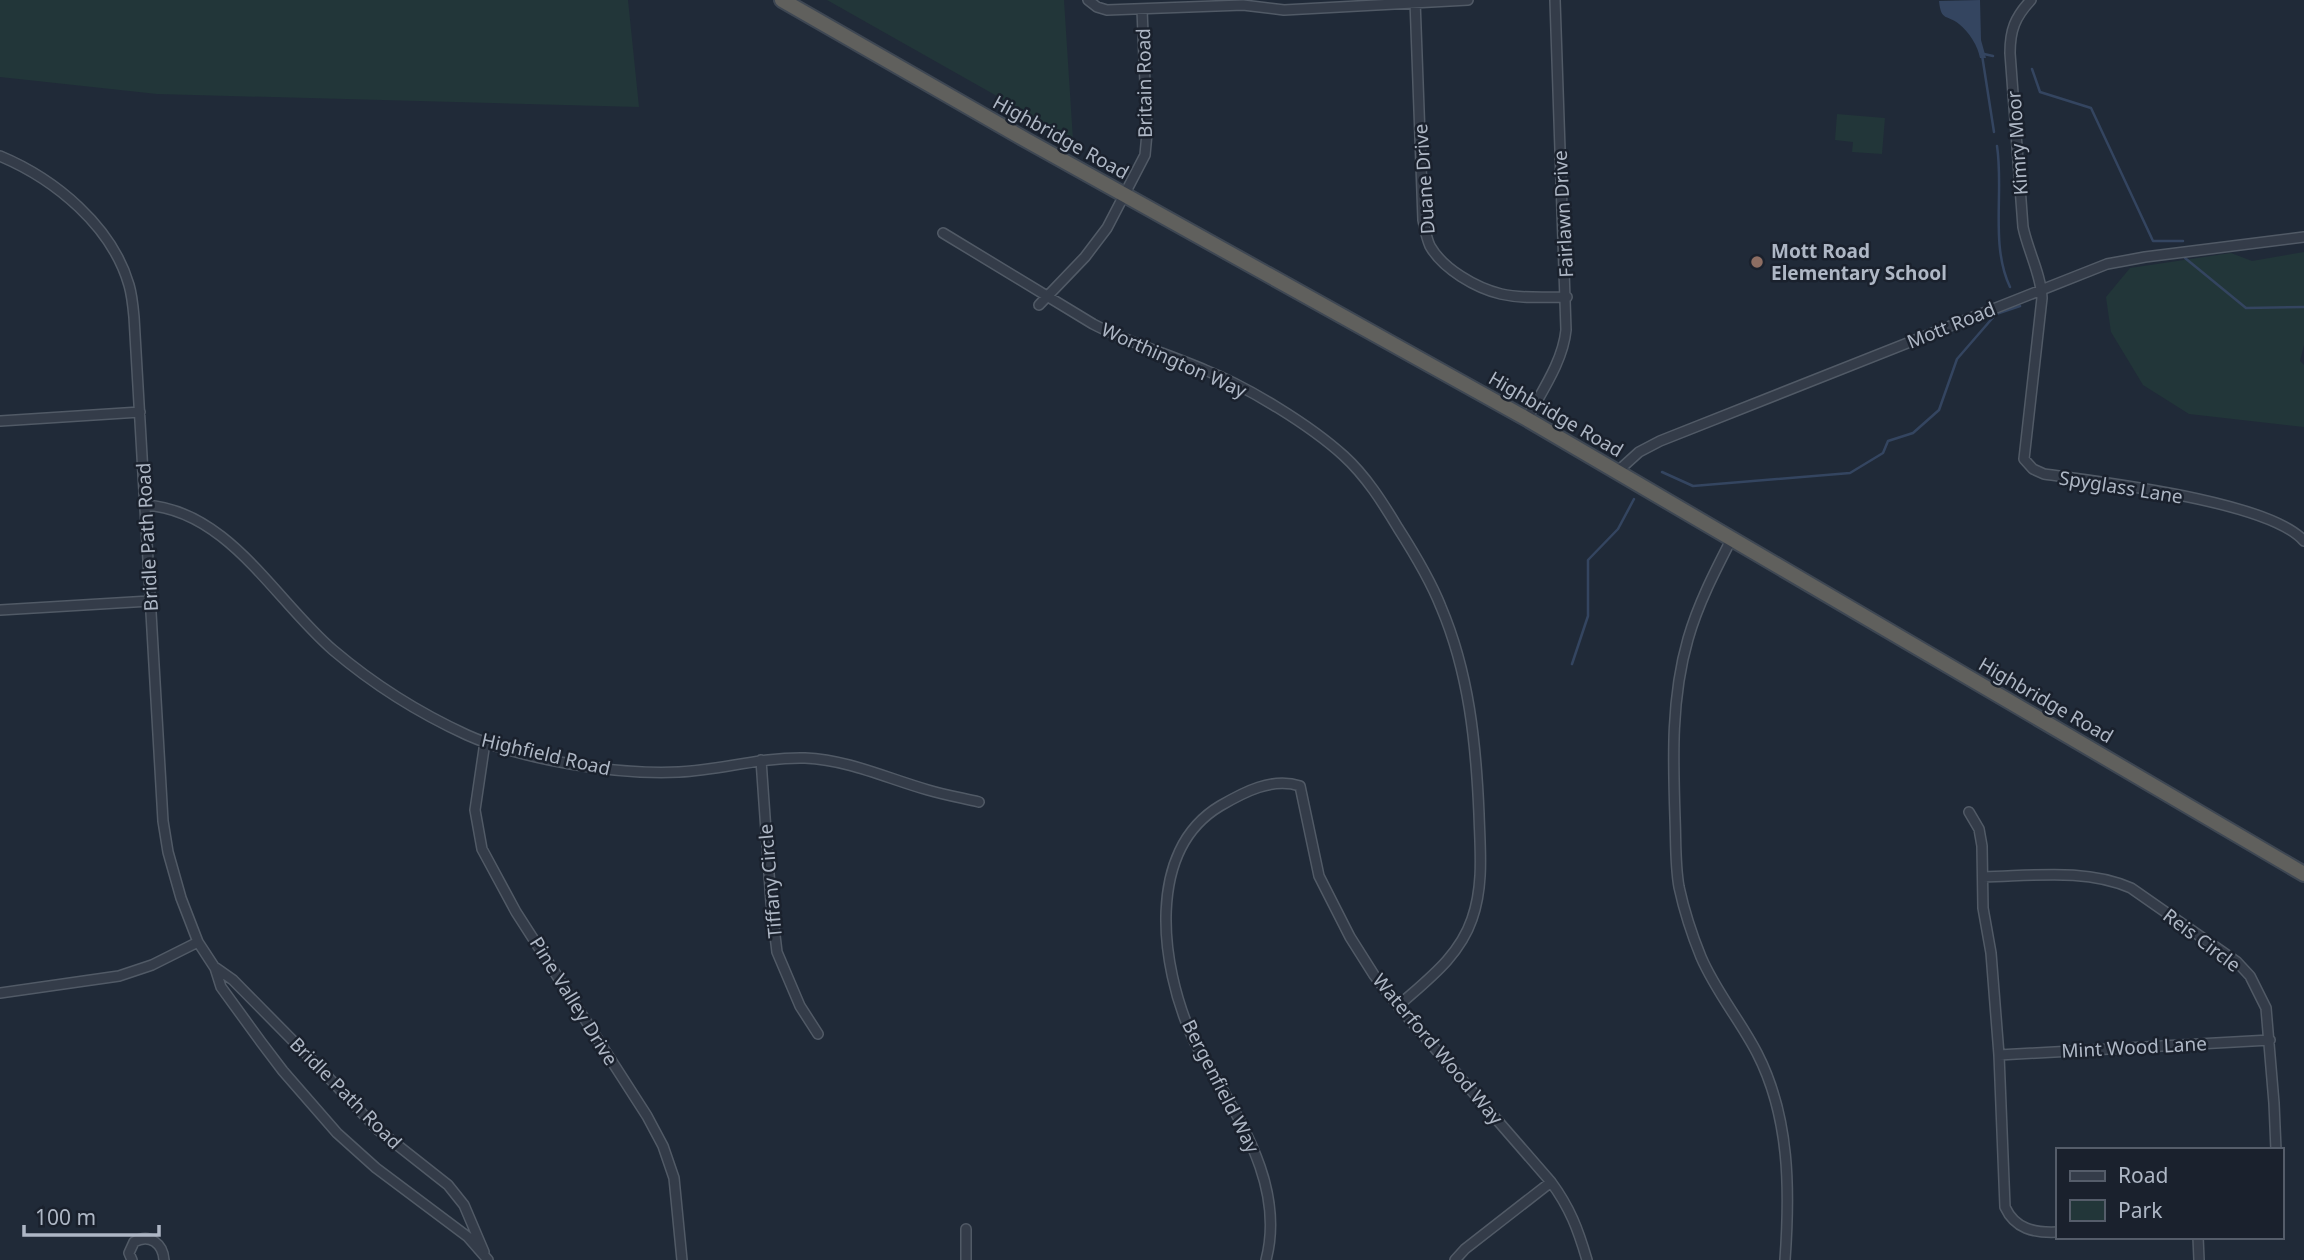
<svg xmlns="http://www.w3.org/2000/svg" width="2304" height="1260" font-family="'Noto Sans',sans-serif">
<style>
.green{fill:#223639}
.water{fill:#344560}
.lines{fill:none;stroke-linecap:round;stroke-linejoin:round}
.stream{stroke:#344560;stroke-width:2.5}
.minor-casing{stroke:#515a66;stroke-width:12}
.trunk-casing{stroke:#3e4753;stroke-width:18}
.minor{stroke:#343c49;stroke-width:9}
.trunk{stroke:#60605d;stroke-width:14}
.education-dot{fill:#8d6e63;stroke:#1a212d;stroke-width:2.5}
.labels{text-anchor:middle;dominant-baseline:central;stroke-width:5;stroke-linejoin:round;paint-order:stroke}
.street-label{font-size:19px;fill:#aeb7c5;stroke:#1a212d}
.poi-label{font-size:19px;font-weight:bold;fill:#aeb7c5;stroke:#1a212d;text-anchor:start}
</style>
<rect width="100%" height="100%" fill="#202a38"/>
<path class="green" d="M0 0H628L639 107 157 94 0 77Z
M827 0H1064L1073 140V139Z
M1837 114 1885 118 1882 154 1852 152 1853 142 1835 140Z
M2304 252V345L2300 361 2304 365V427L2189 414 2143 385 2111 332 2106 297 2130 268 2231 253 2252 261Z"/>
<path class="water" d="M1980 0 1981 40 1986 58H1980C1978 46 1969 32 1959 24 1947 14 1941 22 1939 1Z"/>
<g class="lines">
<path class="stream" d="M1984 54 1993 56
M1982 55 1994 132
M2032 69 2040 92 2091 108 2153 241H2183
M1997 146C2004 191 1990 245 2010 287
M2185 258 2246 308 2304 307
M1662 472 1693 486 1850 473 1883 453 1888 441 1913 433 1939 410 1957 359 1996 314 2020 306
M1572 664 1588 616V560L1618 529 1634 499"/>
<g class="minor-casing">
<path id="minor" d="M1088 0 1097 7 1107 10 1243 5 1284 10 1468 0
M1415 0 1423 220C1425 229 1426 237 1430 246 1443 269 1476 288 1501 294 1523 299 1545 297 1567 297
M2031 0C2015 17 2010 30 2010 53L2023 227C2028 251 2041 274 2042 298L2024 459 2033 469 2044 474C2100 482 2269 501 2304 541
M0 156C55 179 112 226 129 285 132 295 133 306 134 317L163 821 168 852 181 898 198 942 215 968 221 987 261 1042 283 1071 337 1133 376 1168 468 1237 488 1260
M943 233 1093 324C1129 343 1168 354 1205 370 1248 387 1310 425 1344 456 1366 476 1383 503 1398 528 1414 553 1430 579 1441 607 1469 673 1476 743 1479 814 1480 849 1484 885 1472 919 1459 957 1427 980 1398 1006
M1039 305 1085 257 1107 228 1145 155 1147 133 1142 9
M1527 419C1542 391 1563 361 1566 330L1555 0
M0 421 140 412
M1618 471 1639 452 1660 441 2107 264 2145 257 2304 237
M145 505C228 510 275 600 333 650 373 684 419 713 467 735 523 760 617 775 679 772 722 770 760 757 805 758 849 760 886 778 928 790 945 795 962 798 979 802
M1732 538C1715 571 1698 604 1688 639 1671 698 1673 758 1675 818 1676 841 1675 865 1679 887 1684 910 1692 935 1701 957 1716 992 1740 1020 1757 1053 1790 1117 1790 1190 1785 1260
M0 610 150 601
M485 742 475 810 482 849 516 912 647 1116 663 1146 674 1178 682 1260
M761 760 771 902 777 952 800 1006 818 1034
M1969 812 1979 829 1982 846 1983 908 1991 953 1999 1055 2005 1207C2015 1229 2034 1233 2057 1232
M1983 877C2032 876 2086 868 2131 888L2237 962 2250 976 2266 1008 2274 1103 2276 1150
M216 968 233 980 314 1062 377 1129 448 1185 464 1205 484 1252
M0 993 119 976 152 965 198 942
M1999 1055 2270 1040
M966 1229V1260
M2198 1237 2199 1260
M132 1260 129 1253 134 1242C150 1233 163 1244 164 1260
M1266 1260C1284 1191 1245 1129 1212 1071 1205 1059 1196 1047 1191 1034 1161 966 1145 851 1220 806 1244 792 1272 777 1300 786L1319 876 1350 937 1374 975 1398 1006 1551 1182C1570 1208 1578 1229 1587 1260
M1455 1260 1465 1249 1551 1182"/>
</g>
<g class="trunk-casing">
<path id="trunk" d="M782 0 1026 140 1527 419 2304 874"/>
</g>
<use href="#minor" class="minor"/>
<use href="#trunk" class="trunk"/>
</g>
<circle class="education-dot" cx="1757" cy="262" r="7"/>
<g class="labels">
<g class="street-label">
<text transform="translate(1144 83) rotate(-91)">Britain Road</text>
<text transform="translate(1061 137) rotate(29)">Highbridge Road</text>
<text transform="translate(2017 143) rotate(-94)">Kimry Moor</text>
<text transform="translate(1424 179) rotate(-94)">Duane Drive</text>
<text transform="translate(1563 214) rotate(-93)">Fairlawn Drive</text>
<text transform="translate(1951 325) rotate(-22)">Mott Road</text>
<text transform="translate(1174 360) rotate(24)">Worthington Way</text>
<text transform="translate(1556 414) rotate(30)">Highbridge Road</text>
<text transform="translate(2121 487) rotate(9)">Spyglass Lane</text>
<text transform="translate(147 537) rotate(-93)">Bridle Path Road</text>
<text transform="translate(2046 700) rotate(30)">Highbridge Road</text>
<text transform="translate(546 754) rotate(13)">Highfield Road</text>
<text transform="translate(770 881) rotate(-95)">Tiffany Circle</text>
<text transform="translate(2202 940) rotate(37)">Reis Circle</text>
<text transform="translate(574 1001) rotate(58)">Pine Valley Drive</text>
<text transform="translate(2134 1047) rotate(-3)">Mint Wood Lane</text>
<text transform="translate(1438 1049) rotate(50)">Waterford Wood Way</text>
<text transform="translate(1221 1086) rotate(63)">Bergenfield Way</text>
<text transform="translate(346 1093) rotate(45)">Bridle Path Road</text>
</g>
<g class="poi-label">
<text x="1771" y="251">Mott Road<tspan x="1771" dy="22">Elementary School</tspan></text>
</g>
</g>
<rect x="2056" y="1148" width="228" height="91" fill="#1a212d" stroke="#555d6a" stroke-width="2"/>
<rect x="2070" y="1171" width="35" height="10" fill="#343c49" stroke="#555d6a" stroke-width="2"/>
<text x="2118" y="1183" font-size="21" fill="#aeb7c5">Road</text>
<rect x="2070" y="1200" width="35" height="21" fill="#223639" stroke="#555d6a" stroke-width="2"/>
<text x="2118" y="1218" font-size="21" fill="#aeb7c5">Park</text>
<path d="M24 1225v10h135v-10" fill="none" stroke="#aeb7c5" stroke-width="3.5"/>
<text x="35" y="1225" font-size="21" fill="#aeb7c5" stroke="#1a212d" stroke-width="5" paint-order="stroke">100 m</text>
</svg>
